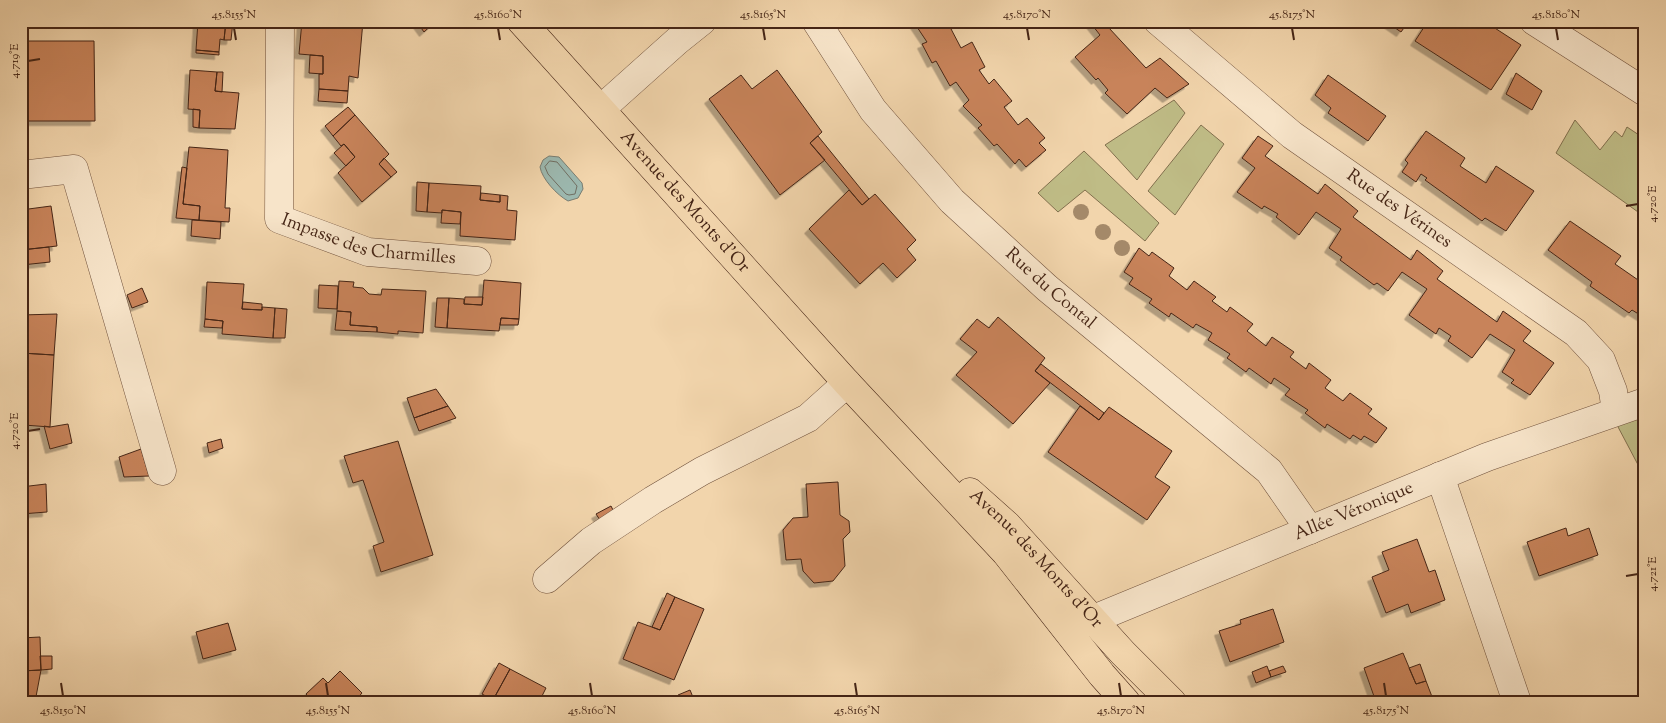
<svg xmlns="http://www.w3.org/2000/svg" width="1666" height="723" font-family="'Sorts Mill Goudy',serif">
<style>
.green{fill:#bfbc86;stroke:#82704e}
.water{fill:#9cb8af;stroke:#797d72}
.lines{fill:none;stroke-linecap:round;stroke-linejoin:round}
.shore{stroke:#706e62;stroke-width:1}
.building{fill:#c8835a;stroke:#452516;filter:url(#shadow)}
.street-casing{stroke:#70513c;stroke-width:29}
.primary-casing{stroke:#452516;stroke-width:29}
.street{stroke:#f7e4c9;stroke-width:28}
.primary{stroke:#f2d5ac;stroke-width:28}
.tree{fill:#a48969}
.ticks{fill:none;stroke:#452516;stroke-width:2}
.labels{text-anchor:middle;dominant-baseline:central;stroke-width:4;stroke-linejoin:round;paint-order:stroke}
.street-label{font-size:18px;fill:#452516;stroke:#f7e4c9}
.neatline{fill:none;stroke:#452516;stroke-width:2}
.ticks-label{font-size:12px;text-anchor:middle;fill:#452516}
</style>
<defs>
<filter id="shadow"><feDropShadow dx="-4.5" dy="4.5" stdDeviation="0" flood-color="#0004"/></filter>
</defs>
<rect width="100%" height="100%" fill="#f2d5ac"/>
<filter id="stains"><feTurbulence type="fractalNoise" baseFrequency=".004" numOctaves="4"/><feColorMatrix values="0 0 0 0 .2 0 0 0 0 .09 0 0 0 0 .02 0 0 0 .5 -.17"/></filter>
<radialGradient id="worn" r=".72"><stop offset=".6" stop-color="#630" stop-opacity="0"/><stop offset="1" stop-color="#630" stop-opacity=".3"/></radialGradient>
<path class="green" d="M1174 100 1185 113 1137 180 1105 145Z
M1575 120 1600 150 1615 131 1622 137 1627 127 1645 139V217L1556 153Z
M1201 125 1224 144 1175 215 1148 191Z
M1084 151 1159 223 1145 241 1085 190 1058 212 1038 193Z
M1645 417V478L1617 425Z"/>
<path class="water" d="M549 156 559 157 582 183 583 189 578 198 568 201C557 195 542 179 540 167L543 160Z"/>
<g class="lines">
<path class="shore" d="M550 161 557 162 577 186 575 194 569 195 566 194 548 174 545 167Z"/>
</g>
<path class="building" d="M21 21H23V41H94L95 121H21Z
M198 21H226L224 40 220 39 219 52 196 50Z
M226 21H233L231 40H224Z
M302 21H363L358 78 349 76 348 91 319 89V74H323V56L299 54Z
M416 21H436L424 32Z
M913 21H958L959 23 950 27 961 48 972 42 985 67 979 70 989 84 994 79 1012 101 1004 107 1018 125 1027 118 1045 138 1039 143 1046 150 1026 167 1019 159 1015 164 997 144 994 146 978 128 982 125 963 106 969 100 956 82 950 86 936 61 932 63 922 44 927 42Z
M1089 21H1117L1109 28 1146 68 1160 58 1189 84 1167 98 1155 88 1127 114 1105 93 1108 90 1098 78 1096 80 1075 57 1100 35Z
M1385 21H1409L1401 32Z
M1428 21H1484L1521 45 1491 90 1415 41Z
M196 50 219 52V55L196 53Z
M310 55 323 56V74L309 73Z
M190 70 217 72 215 91 239 93 235 129 199 128 200 110 188 109Z
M777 70 822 132 810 143 825 160 780 195 709 99 741 75 752 89Z
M217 72H223L222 92 215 91Z
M1516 73 1542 91 1532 110 1506 94Z
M1328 75 1386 116 1368 141 1328 113 1331 108 1315 95Z
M319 89 348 91 347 103 318 101Z
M348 107 355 115 333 136 325 126Z
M193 109 200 110 199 128 193 127Z
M355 115 389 154 379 164 391 177 362 202 338 173 355 157 344 144 341 146 333 136Z
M1426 131 1465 158 1460 166 1486 183 1496 166 1534 191 1506 231 1485 218 1482 221 1425 180 1427 178 1421 174 1416 182 1402 172 1408 163 1405 160Z
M818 136 869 199 862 205 810 143Z
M1258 136 1273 146 1265 156 1318 194 1325 184 1358 211 1353 217 1411 260 1417 250 1443 271 1437 279 1497 322 1503 311 1531 331 1523 341 1554 363 1530 395 1511 383 1514 380 1502 372 1515 350 1490 334 1472 358 1448 341 1451 336 1439 328 1436 334 1409 315 1427 289 1402 272 1388 291 1377 283 1374 285 1340 260 1342 257 1329 248 1341 229 1316 212 1299 235 1276 217 1278 214 1264 206 1262 209 1237 192 1255 168 1242 158Z
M344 144 355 157 346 166 334 153Z
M189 147 228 150 225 208H230L229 222 199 220 200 206 183 204Z
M384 158 397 172 391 177 379 164Z
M182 167 187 168 183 204 200 206 199 220 176 218Z
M417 182 429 183 427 212 416 211Z
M429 183 481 186 480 200 500 202V195L508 196 507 210 517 211 515 240 460 236 461 212 442 210V213L427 212Z
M849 190 862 205 875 194 916 240 907 249 916 260 897 278 883 263 860 284 809 229Z
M481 193 500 195V202L480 200Z
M51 206 57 246 21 250V210Z
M442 210 461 212 460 224 441 223Z
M192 220 221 222 220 239 191 236Z
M1570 221 1621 256 1615 264 1641 282 1645 275V318L1632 310 1629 313 1590 286 1592 282 1548 250Z
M49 247 50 262 22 265 21 250Z
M1139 248 1149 256 1152 252 1174 268 1169 276 1187 290 1194 281 1216 297 1212 301 1227 312 1230 307 1253 324 1247 331 1266 346 1272 337 1294 352 1290 357 1306 369 1309 363 1331 380 1325 388 1343 401 1350 393 1372 409 1368 414 1387 428 1376 443 1364 436 1361 440 1353 435 1350 439 1327 424 1325 428 1305 413 1308 410 1285 395 1290 389 1274 378 1271 384 1249 368 1246 372 1227 358 1230 354 1208 340 1212 333 1196 324 1193 328 1171 313 1169 317 1149 303 1152 299 1129 284 1133 278 1124 272Z
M484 280 521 283 519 319 501 318 499 331 447 328 449 298 464 299V304L482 305Z
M339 281 354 282 353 287 363 288 369 294 381 295 382 289 426 291 423 333 398 331V334L377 332V327L350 325 351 312 337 311Z
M207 282 244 284 242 309 262 310V307L275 308 273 338 222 334 223 321 205 319Z
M319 285 338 286 337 309 318 308Z
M142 288 148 302 132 308 127 295Z
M465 297H483L482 305 464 304Z
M437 298H449L447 328 435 327Z
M243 302 262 304V310L242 309Z
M275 308 287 309 285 338H273Z
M337 311 351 312 350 325 377 327V332L335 330Z
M57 314 54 355 21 353V315Z
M998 317 1045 358 1035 371 1050 383 1013 424 956 375 977 352 960 339 977 319 989 328Z
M501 318 519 319 518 325H500Z
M205 319 223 321 222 328 204 327Z
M21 353 54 355 50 427 24 425 27 393 21 392Z
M1041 364 1104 413 1099 420 1035 371Z
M436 389 448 406 414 418 407 398Z
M21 392 27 393 24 425H21Z
M448 406 456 418 419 431 414 418Z
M1080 406 1099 420 1109 407 1172 451 1155 477 1170 487 1147 520 1048 452Z
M68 424 72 443 50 449 44 426 50 427Z
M221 439 223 448 209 453 207 443Z
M398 441 433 555 381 572 373 546 384 542 363 480 353 483 344 456Z
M141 449 149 476 124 477 119 457Z
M838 482 840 515 849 521 850 532 843 539 845 566 833 581 814 583 803 571 801 559 786 560 783 530 793 518 808 517 806 484Z
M46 484 47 512 21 514V487Z
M611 506 616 516 604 526 596 514Z
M1566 528 1568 536 1589 528 1598 555 1539 576 1527 542Z
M1417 539 1429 572 1435 570 1445 600 1411 613 1408 604 1386 613 1372 577 1389 570 1382 552Z
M667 593 675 597 660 630 652 627Z
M675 597 704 609 674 680 623 659 638 622 660 630Z
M1273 609 1284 642 1230 662 1219 631 1241 624 1240 620Z
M228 623 236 650 203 659 196 632Z
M40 637 41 670 21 671V638Z
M1403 653 1416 684 1426 681 1434 702H1376L1364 668Z
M40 656H52V669L41 670Z
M499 663 510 669 493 700 482 694Z
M1420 664 1426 681 1416 684 1409 668Z
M1267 666 1271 677 1256 683 1252 672Z
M1283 666 1286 672 1271 677 1269 671Z
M510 669 546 688 539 702H486L488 698 493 700Z
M41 670 35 702H21V671Z
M340 671 362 693 354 702H314L306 694 323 678 328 683Z
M690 690 695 702H681L678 695Z"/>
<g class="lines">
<g class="street-casing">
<g id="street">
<path id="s1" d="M280 21 279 219 368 252 477 261"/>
<path id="s2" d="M816 21 873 110 952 201 1047 288 1269 471 1310 530"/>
<path id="s3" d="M1158 21 1292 135 1576 333 1601 360 1613 391 1616 411"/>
<path d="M1534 21 1645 92"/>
<path d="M601 109 677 41 702 21"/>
<path d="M21 175 74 169 162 471"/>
<path d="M1440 476 1517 702"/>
<path d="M547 579 591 541 653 500 702 471 808 418 847 383"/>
<path id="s4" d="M1072 628 1487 457 1645 402"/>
</g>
</g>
<g class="primary-casing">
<g id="primary">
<path id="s5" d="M521 21 847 383 1006 553 1102 675 1126 702"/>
<path id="s6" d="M970 492 1007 525 1123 653 1172 702"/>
</g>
</g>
<use href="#street" class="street"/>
<use href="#primary" class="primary"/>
</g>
<g class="tree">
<circle cx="1081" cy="212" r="8"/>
<circle cx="1103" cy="232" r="8"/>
<circle cx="1122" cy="248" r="8"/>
</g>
<path class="ticks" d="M234 28 236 40M498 28 500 40M763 28 765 40M1027 28 1029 40M1292 28 1294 40M1556 28 1558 40M28 61 40 59M1626 206 1638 204M28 431 40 429M1626 576 1638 574M61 683 63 696M326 683 328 696M590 683 592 696M855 683 857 696M1119 683 1121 696M1384 683 1386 696"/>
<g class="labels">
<g class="street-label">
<text stroke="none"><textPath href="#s5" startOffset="244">Avenue des Monts d'Or</textPath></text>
<text stroke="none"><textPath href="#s3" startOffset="306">Rue des Vérines</textPath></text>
<text stroke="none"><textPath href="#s1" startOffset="291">Impasse des Charmilles</textPath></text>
<text stroke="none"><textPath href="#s2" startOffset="358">Rue du Contal</textPath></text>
<text stroke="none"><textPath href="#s4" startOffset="305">Allée Véronique</textPath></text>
<text stroke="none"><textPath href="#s6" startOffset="94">Avenue des Monts d'Or</textPath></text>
</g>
</g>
<rect width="1666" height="723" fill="none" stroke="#f2d5ac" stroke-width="55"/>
<rect x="28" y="28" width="1610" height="668" class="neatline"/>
<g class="ticks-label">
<text x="234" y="18">45.8155°N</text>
<text x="498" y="18">45.8160°N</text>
<text x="763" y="18">45.8165°N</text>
<text x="1027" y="18">45.8170°N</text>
<text x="1292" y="18">45.8175°N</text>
<text x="1556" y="18">45.8180°N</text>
<text transform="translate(14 61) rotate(-90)" y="4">4.719°E</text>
<text transform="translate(1652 204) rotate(-90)" y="4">4.720°E</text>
<text transform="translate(14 431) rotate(-90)" y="4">4.720°E</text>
<text transform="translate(1652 574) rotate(-90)" y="4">4.721°E</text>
<text x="63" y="714">45.8150°N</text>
<text x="328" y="714">45.8155°N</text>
<text x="592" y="714">45.8160°N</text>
<text x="857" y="714">45.8165°N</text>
<text x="1121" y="714">45.8170°N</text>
<text x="1386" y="714">45.8175°N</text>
</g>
<rect width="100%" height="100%" filter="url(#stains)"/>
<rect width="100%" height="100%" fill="url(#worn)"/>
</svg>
